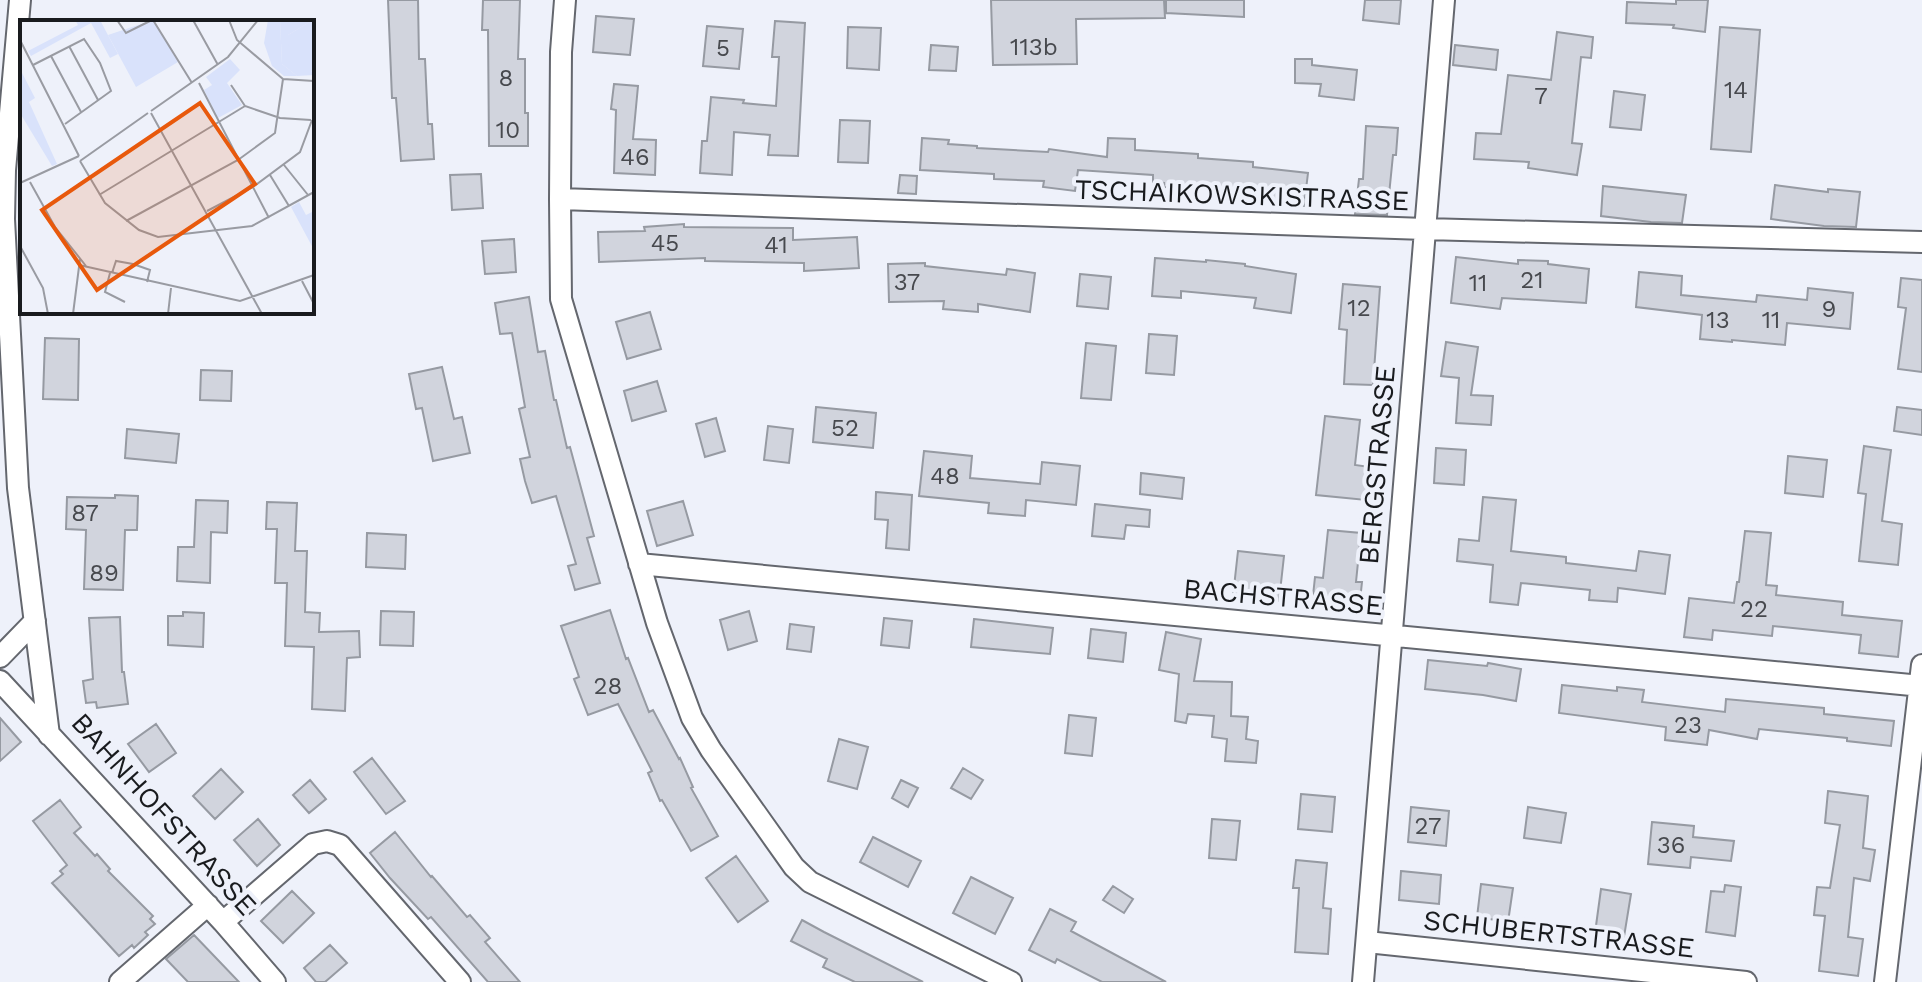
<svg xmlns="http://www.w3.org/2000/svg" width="1922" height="982" font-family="'Work Sans',sans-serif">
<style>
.building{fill:#d1d4dd;stroke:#969aa2;stroke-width:2}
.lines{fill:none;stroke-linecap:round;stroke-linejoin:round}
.minor-casing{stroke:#64676e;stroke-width:24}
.minor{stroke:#fff;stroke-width:20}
.labels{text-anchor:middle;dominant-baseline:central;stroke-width:8;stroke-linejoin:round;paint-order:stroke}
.number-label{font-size:24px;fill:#47494e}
.street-label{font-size:28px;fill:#191b1e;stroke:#eef1fa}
.inset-road{fill:none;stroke:#999ba2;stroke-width:2}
.view{fill:#e8590c;fill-opacity:0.15;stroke:#e8590c;stroke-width:4}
.inset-edge{fill:none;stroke:#191b1e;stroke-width:4}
</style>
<rect width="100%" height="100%" fill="#eef1fa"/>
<path class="building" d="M388 0H418L419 59H425L428 124H432L434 159 401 161 396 98H392Z
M483 0H520L518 59H525V113H528V146H489L488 30H482Z
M991 0H1164L1165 18 1076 19 1077 64 993 65Z
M1166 0H1244V17L1166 13Z
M1365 0H1401L1399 24 1363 20Z
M1676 0H1708L1705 32 1673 28 1674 25 1626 23 1627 2 1676 4Z
M596 16 634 19 630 55 593 52Z
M775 21 805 23 798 156 768 155 770 135 734 132 732 175 700 173 702 141H707L711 97 744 100 743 103 776 106 779 57H772Z
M707 26 743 29 739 69 703 66Z
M848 27 881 28 879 70 847 68Z
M1720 27 1760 30 1751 152 1711 149Z
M1557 32 1593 37 1591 58 1581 57 1572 143 1582 144 1577 175 1528 168 1529 162 1474 159 1476 133 1501 134 1508 75 1551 80Z
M931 45 958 47 956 71 929 70Z
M1455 45 1498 50 1496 70 1453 65Z
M1295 59H1312V65L1357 70 1354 100 1319 96 1321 84 1295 83Z
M614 84 638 86 633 139 656 140 655 175 614 173 616 110 611 109Z
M1614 91 1645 95 1641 130 1610 127Z
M840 120 870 121 868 163 838 162Z
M1366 126 1398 128 1396 155H1393L1387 215 1355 214 1359 179H1363Z
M922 138 949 140 948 144 977 146V148L1048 152 1049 149 1107 157 1108 138 1135 139V150L1198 154V158L1253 162V167L1308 173 1304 206 1263 202 1264 191 1196 186V189L1164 187V183L1153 182V175L1078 170 1075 191 1043 187 1044 181 994 179V174L920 170Z
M481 174 483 208 452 210 450 175Z
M900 175 917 176 916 194 898 193Z
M1775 185 1828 192V189L1860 192 1856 227 1824 226 1771 219Z
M1603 186 1686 195 1682 223 1651 222 1601 216Z
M684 224V227L793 228V240L857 237 859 268 804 271V263L705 261V258L599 262 598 232 645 231 644 227Z
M514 239 516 272 485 274 482 241Z
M1456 257 1518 264V260L1548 261V264L1589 269 1586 303 1502 298 1500 309 1451 303Z
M1155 258 1206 262V260L1245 264V266L1296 274 1291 313 1254 308 1256 298 1181 291V298L1152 296Z
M925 263V266L1006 275 1007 269 1035 273 1030 312 978 304V312L943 309 944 301 889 302 888 264Z
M1639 272 1682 276 1681 295 1756 302 1757 295 1807 300 1808 288 1853 293 1850 329 1787 323 1785 345 1732 340V342L1700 339 1702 315 1636 307Z
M1080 274 1111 277 1108 309 1077 306Z
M1901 278 1922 280V372L1898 369 1906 308 1898 307Z
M1343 284 1380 287 1373 385 1344 384 1347 330 1339 329Z
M529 297 538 352 545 351 554 400H556L567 448 570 447 594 536 587 538 600 583 575 590 568 566 576 564 556 496 532 503 525 481 520 459 530 457 519 409 525 407 512 333 500 334 495 303Z
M650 312 661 349 627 359 616 322Z
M1149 334 1177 336 1174 375 1146 373Z
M45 338 79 339 78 400 43 399Z
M1446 342 1478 347 1471 395 1493 396 1491 425 1456 423 1459 378 1441 376Z
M1086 343 1116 346 1111 400 1081 398Z
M442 367 454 419 462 417 470 453 433 461 422 408 416 409 409 374Z
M201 370 232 371 231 401 200 400Z
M657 381 666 411 632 421 624 391Z
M816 407 876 413 873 448 813 442Z
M1897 407 1922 410V435L1894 431Z
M1325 416 1360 420 1355 465 1370 467 1366 500 1316 495Z
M716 418 725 451 705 457 696 424Z
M768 426 793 429 789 463 764 460Z
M127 429 179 434 176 463 125 458Z
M1864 446 1891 450 1882 521 1902 524 1898 565 1859 561 1866 494 1858 493Z
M1436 448 1466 450 1464 485 1434 483Z
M924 451 972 456 970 478 1040 484 1042 462 1080 466 1076 505 1026 500 1025 516 988 513 989 503 919 496Z
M1788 456 1827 460 1823 497 1785 493Z
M1141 473 1184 478 1182 499 1140 494Z
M876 492 912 495 909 550 886 548 888 520 875 519Z
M115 495 138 496 137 530H125L123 590 84 589 86 530 66 529 67 497 115 498Z
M1483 497 1516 500 1511 551 1566 557V563L1636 571 1639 551 1670 555 1665 594 1618 588 1617 602 1589 600 1590 590 1521 583 1518 605 1490 602 1493 565 1457 561 1459 539 1479 541Z
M196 500 228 501 227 533 211 532 210 583 177 581 178 547H194Z
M683 501 693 535 657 546 647 511Z
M267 502 297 503 295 551H307L305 612 320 613 319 632 359 631 360 657 347 658 345 711 312 709 314 647 285 646 287 583H275L277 529H266Z
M1095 504 1150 510 1149 527 1126 525 1124 539 1092 536Z
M1328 530 1361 533 1356 582H1362L1359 610 1312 605 1315 577 1323 578Z
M1745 531 1771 533 1766 585 1777 586 1776 595 1843 602 1842 615 1902 621 1898 657 1859 653 1861 635 1773 626 1772 636 1713 630 1712 640 1684 637 1689 598 1734 603 1737 582H1739Z
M367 533 406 535 405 569 366 567Z
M1238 551 1284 556 1279 601 1233 596Z
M610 610 626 659 628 658 649 712 653 710 679 759 680 758 693 787 691 788 718 836 691 851 662 800 660 801 648 773 652 771 618 704 588 715 574 679 579 677 561 626Z
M381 611 414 612 413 646 380 645Z
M749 611 757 641 728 650 720 620Z
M183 612 204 613 203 647 168 645V616H183Z
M120 617 122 672H124L128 704 97 708 96 702 86 703 83 681 93 679 89 618Z
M884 618 912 621 909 648 881 645Z
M974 619 1053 628 1050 654 971 647Z
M790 624 814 627 811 652 787 649Z
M1091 629 1126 633 1123 662 1088 658Z
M1166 632 1201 639 1194 681 1232 682 1231 716 1248 717 1246 739 1258 741 1256 763 1225 761 1227 739 1212 737 1214 716 1188 714 1186 723 1175 721 1179 674 1159 670Z
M1428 660 1487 666 1488 663 1521 669 1516 701 1483 695 1425 689Z
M1562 685 1617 691V687L1644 690 1642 702 1725 712 1726 699 1824 708V714L1894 721 1891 746 1847 741V738L1759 729 1757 739 1709 730 1707 745 1665 740 1666 727 1559 713Z
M1069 715 1096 718 1092 756 1065 753Z
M0 718 21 742 0 761Z
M156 724 176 753 149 772 128 744Z
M839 739 868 747 857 789 828 781Z
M372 758 405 801 386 814 354 772Z
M963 768 983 780 971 799 951 788Z
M221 769 243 792 215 819 193 796Z
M310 780 326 799 309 813 293 795Z
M901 780 918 788 908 807 892 798Z
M1828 791 1868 796 1863 848 1875 850 1870 881 1854 878 1848 937 1863 939 1858 976 1819 971 1825 916 1814 915 1817 887 1830 888 1840 825 1825 823Z
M1301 794 1335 797 1332 832 1298 829Z
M60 800 81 827 74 833 95 856 97 854 110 869 108 871 153 916 150 919 155 924 145 932 148 935 134 948 132 945 119 956 52 883 63 874 60 871 67 865 33 821Z
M1411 807 1449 811 1446 846 1408 842Z
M1528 807 1566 813 1561 843 1524 838Z
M258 819 280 845 257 866 234 840Z
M1212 819 1240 821 1236 860 1209 858Z
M1652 822 1694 826 1693 837 1734 841 1731 861 1691 857 1690 868 1648 864Z
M395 832 431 877 432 876 467 917 470 915 490 938 485 942 520 982H488L431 917 428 919 390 878 370 853Z
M873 837 921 861 908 887 860 862Z
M736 856 768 901 738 922 706 878Z
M1296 860 1327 863 1323 908 1331 909 1328 954 1295 952 1299 888H1293Z
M1401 871 1441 875 1439 904 1399 900Z
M971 877 1013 898 995 934 953 913Z
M1481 884 1513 888 1508 922 1477 917Z
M1725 885 1741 887 1735 936 1706 932 1711 891 1724 892Z
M1113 886 1133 899 1124 913 1103 900Z
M1601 889 1631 894 1624 937 1595 933Z
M292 891 314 913 283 943 261 921Z
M1050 909 1076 922 1071 931 1166 982H1102L1057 959 1055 963 1029 950Z
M802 920 824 932 923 982H855L823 967 827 959 791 941Z
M194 935 217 959 239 982H188L166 959Z
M330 945 347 963 325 982H316L304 968Z"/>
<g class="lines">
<g class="minor-casing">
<path id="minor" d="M20 0 5 170 4 219 18 488 49 735
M565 0 561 52 560 199 561 299 657 623 692 718 711 750 794 867 810 882 1011 982
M560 199 1425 229 1922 242
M639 564 1922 686
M0 657 35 621
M0 681 223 922 275 982
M223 922 313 844 327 841 340 845 460 982
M1367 942 1746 982
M120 982 208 905
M1363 982 1444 0
M1885 982 1922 665"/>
</g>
<use href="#minor" class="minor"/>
</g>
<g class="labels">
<g class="number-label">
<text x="1034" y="47">113b</text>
<text x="723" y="48">5</text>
<text x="506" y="78">8</text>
<text x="1736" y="90">14</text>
<text x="1541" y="96">7</text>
<text x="508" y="130">10</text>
<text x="635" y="157">46</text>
<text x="665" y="243">45</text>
<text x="776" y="245">41</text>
<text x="1532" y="280">21</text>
<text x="907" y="282">37</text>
<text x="1478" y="283">11</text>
<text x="1359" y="308">12</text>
<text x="1829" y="309">9</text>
<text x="1718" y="320">13</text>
<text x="1771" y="320">11</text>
<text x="845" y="428">52</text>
<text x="945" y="476">48</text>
<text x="85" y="513">87</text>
<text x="104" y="573">89</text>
<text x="1754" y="609">22</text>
<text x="608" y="686">28</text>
<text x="1688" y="725">23</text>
<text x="1428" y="826">27</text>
<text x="1671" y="845">36</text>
</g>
<g class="street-label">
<text transform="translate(1242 195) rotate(2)">TSCHAIKOWSKISTRASSE</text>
<text transform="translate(1377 465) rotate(-85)">BERGSTRASSE</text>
<text transform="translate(1283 597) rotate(5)">BACHSTRASSE</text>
<text transform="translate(164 814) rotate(48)">BAHNHOFSTRASSE</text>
<text transform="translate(1559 934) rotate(6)">SCHUBERTSTRASSE</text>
</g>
</g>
<g transform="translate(20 20)">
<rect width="294" height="294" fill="#eef1fa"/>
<path d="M133 0 158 42 116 67 88 15ZM260 0H293L268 15 294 55 277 56 262 44Z" fill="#d9e2fb"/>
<path d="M55 0H80L98 34 90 38 71 3 11 36 8 31 58 5ZM248 0H260L262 44 277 56H264L252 46 244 23ZM210 39 220 50 207 63 222 85 198 98 184 70 192 65 186 57ZM0 49 15 78 9 82 37 144 32 146 0 93ZM279 182 286 195 294 191V230L271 187Z" fill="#d9e2fb"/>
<path d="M293 0 294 50 291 51 269 26 268 15Z" fill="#d9e2fb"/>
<path class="inset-road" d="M97 0 106 13 132 0M133 0 172 63M173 0 198 45M209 0 217 20 263 59 294 61M0 20 59 136M49 26 78 80M31 36 61 92M13 45 64 19 80 43 91 71 45 104M179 63 249 198M211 65 225 86 260 98 291 100M131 91 208 37 238 0M131 93 242 294M60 141 85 183 119 210 138 217 232 206 294 172M60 141 128 93M264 145 288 175M250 155 269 186M10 162 35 207 66 246M0 163 59 136M79 175 225 86M187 191 233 167 280 132 292 100M106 201 218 140 255 113 263 59M0 226 23 268 28 294M59 245 220 281 294 255M90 253 85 272 105 282M92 253 96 241 113 244 130 250 127 262M282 261 294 284M10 294H38M53 294 60 239M148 294 151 268"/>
<path class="view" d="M180 83 235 164 77 270 22 190Z"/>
<rect width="294" height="294" class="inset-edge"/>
</g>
</svg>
